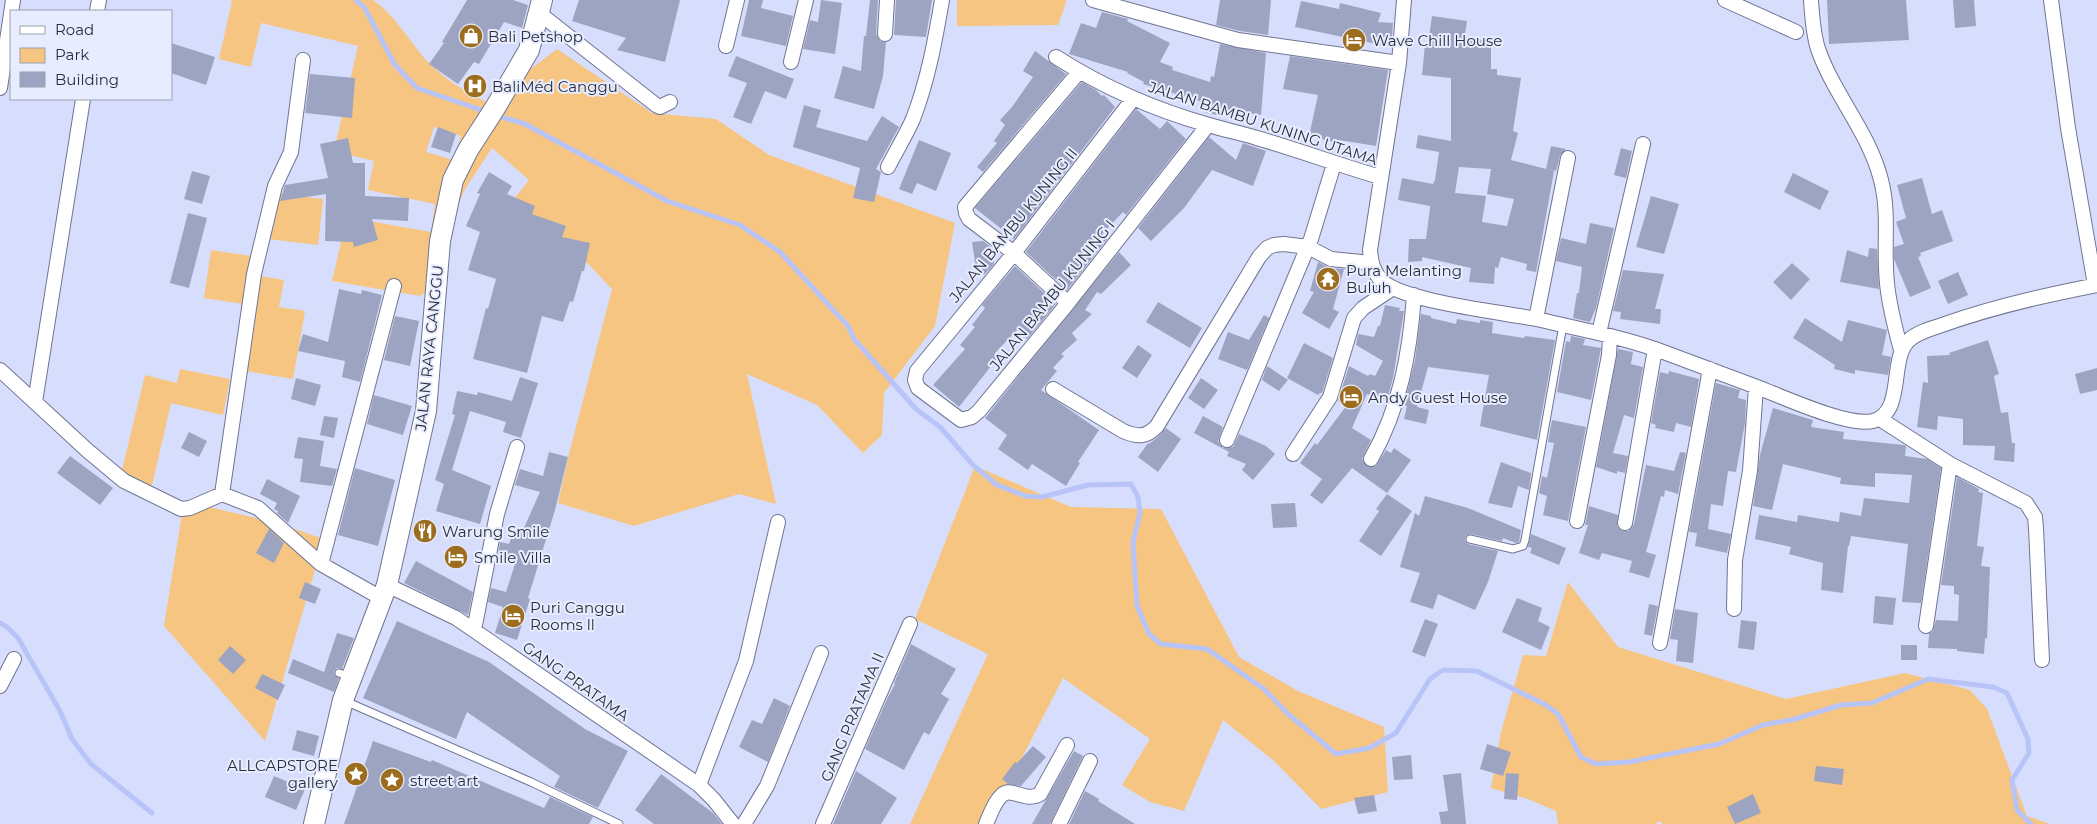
<svg xmlns="http://www.w3.org/2000/svg" width="2097" height="824" font-family="Montserrat,sans-serif">
<style>
.green{fill:#f6c581;fill-rule:evenodd}
.lines{fill:none;stroke-linecap:round;stroke-linejoin:round}
.stream{stroke:#b8c4f8;stroke-width:5}
.building{fill:#9da4c1;fill-rule:evenodd}
.lane-casing{stroke:#6f7591;stroke-width:9}
.street-casing{stroke:#6f7591;stroke-width:16}
.secondary-casing{stroke:#6f7591;stroke-width:22}
.lane{stroke:#fff;stroke-width:7}
.street{stroke:#fff;stroke-width:14}
.secondary{stroke:#fff;stroke-width:20}
.labels{text-anchor:middle;dominant-baseline:central;stroke-width:4;stroke-linejoin:round;paint-order:stroke}
.poi-label{font-size:15px;fill:#2b2e3a;stroke:#e7ecff;text-anchor:start}
.street-label{font-size:15px;fill:#2b2e3a;stroke:#e7ecff}
</style>
<rect width="100%" height="100%" fill="#d7defd"/>
<path class="green" d="M229 0H373C395 15 409 41 427 61 444 79 464 91 487 102L557 49 652 113 716 119 769 155 955 223 935 326 884 393 882 435 863 453 817 405 747 374 776 504 739 494 634 526 558 503 569 454 612 289 563 238 506 209 529 180 492 148 465 189 446 233 439 282 420 296 332 281 347 217 431 232 435 204 368 190 374 161 334 151 358 46 261 23 251 67 219 59 232 1ZM434 127 461 136 453 160 426 152Z
M957 0H1067L1058 25 957 26Z
M266 192 323 199 318 245 260 238Z
M211 250 257 257 255 275 284 280 279 307 305 311 293 379 239 370 250 305 204 298Z
M180 369 230 379 223 415 171 403 151 490 119 482 145 375 177 383Z
M975 466 1071 507 1161 509 1239 657 1298 691 1384 727 1388 792 1321 809 1275 762 1223 720 1184 811 1150 802 1122 785 1150 739 1063 678 1008 785 984 824H910L988 654 915 619Z
M184 501 277 523 324 539 265 741 164 626Z
M1568 582 1618 647 1786 699 1905 673 1970 690 1987 709 2027 816 2050 824H1662L1661 821 1655 824H1558L1556 811 1528 799 1491 788 1501 732 1523 655 1546 656Z"/>
<g class="lines">
<path class="stream" d="M356 0 364 7 395 65 417 88 487 112
M495 115 525 124 667 201 740 225 780 252 848 326 854 339 916 409 940 427 973 465 997 485 1026 496 1042 497 1088 485 1131 484 1138 497 1140 513 1133 542 1137 606 1149 634 1161 644 1207 649 1264 689 1288 714 1336 754 1369 748 1396 733 1430 679 1443 670 1477 671 1546 705 1558 714 1581 757 1596 764 1629 762 1719 744 1763 725 1795 719 1841 705 1872 703 1928 679 1993 687 2007 693 2028 739 2029 753 2012 780 2017 810 2031 824
M0 623 7 627 18 638 60 711 72 739 91 764 152 813"/>
</g>
<path class="building" d="M467 0H513L528 5 522 28 504 22 479 64 474 62 458 84 429 64 444 43 442 42Z
M579 0H680L665 62 617 50 626 38 572 21Z
M749 0H763L761 8 793 16 786 46 741 36Z
M821 0 842 3 835 54 803 49 810 20 818 22Z
M870 0H878L876 34 880 41 886 42 883 76 874 109 834 98 843 66 861 71 864 36H866Z
M896 0H932L926 37 894 35Z
M1220 0H1271L1268 35 1240 31 1216 25Z
M1827 0H1906L1909 40 1829 44Z
M1953 0H1974L1976 26 1955 28Z
M1301 1 1339 9 1340 3 1381 13 1378 22 1393 23 1391 47 1295 27Z
M1102 12 1128 19 1127 21 1170 43 1160 62 1173 67 1172 70 1210 82 1211 76 1214 77 1220 44 1266 53 1261 115 1218 109 1217 115 1204 112 1206 103 1143 84 1144 82 1127 73 1128 72 1069 54 1081 23 1096 28Z
M1432 16 1467 21 1464 40H1491V69H1497V75L1521 78 1513 131 1518 133 1511 160 1554 171 1536 272 1526 270 1527 264 1501 257 1498 268 1495 267 1494 284 1469 282 1471 268 1422 257V261L1408 262 1409 239H1426L1430 208V206L1398 200 1402 178 1433 184 1435 180 1439 152 1416 148 1418 135 1451 141V78L1422 75 1425 44H1428ZM1459 167 1491 169 1487 194 1514 199 1507 226 1482 222 1486 196 1455 193Z
M171 43 215 57 206 85 171 73Z
M1035 51 1066 74 983 172 977 167 997 143 994 141 1005 125 1000 120 1012 107 1033 77 1023 71Z
M736 56 794 79 786 99 765 91 751 124 733 117 747 83 728 76Z
M1290 56 1388 70 1376 146 1339 140 1338 143 1309 136 1318 95 1283 89Z
M310 74 355 78 352 118 305 113Z
M1082 82 1096 90 1102 96 1104 95 1115 107 1014 239 975 208Z
M804 105 821 110 816 127 867 141 882 116 899 127 876 169 881 172 874 202 853 198 860 168 793 147Z
M1136 109 1160 129 1167 121 1186 139 1126 215 1123 212 1102 234 1107 239 1067 290 1026 252Z
M438 127 456 134 450 153 431 147Z
M1209 137 1236 160 1243 143 1266 151 1253 186 1212 170 1184 208 1151 241 1138 228Z
M348 138 353 163H365V196L409 198 408 221 372 219 378 240 354 247 353 242 325 241 326 194 280 201 285 185 328 178 320 144Z
M919 140 951 153 936 191 917 183 912 194 899 189Z
M1551 146 1566 149 1560 156 1556 171 1546 169Z
M1621 148 1632 151 1626 178 1614 175Z
M192 171 210 176 202 204 184 199Z
M489 172 512 186 507 194 535 206 532 214 566 226 562 237 590 243 584 271H582L573 302 570 301 563 322 542 316 527 373 473 359 486 308 488 309 496 279 468 270 480 232 466 226 480 194 477 193Z
M1793 173 1829 191 1820 210 1784 192Z
M1922 178 1932 214 1942 210 1953 241 1920 253 1921 256 1918 257 1931 288 1910 297 1894 259V247L1904 244 1896 222 1906 218 1897 185Z
M1651 196 1679 204 1664 254 1636 247Z
M188 213 207 218 189 288 170 283Z
M1590 223 1614 228 1596 308 1590 322 1573 318 1577 293H1579L1582 267 1556 261 1561 238 1586 244Z
M983 241 991 247 994 264 985 274 977 275 972 242Z
M1869 248 1877 249 1879 289 1840 282 1847 250 1868 257Z
M1119 252 1131 265 1101 294 1097 292 1085 310 1092 314 1072 333 1077 340 1061 354 1064 356 1053 368 1057 371 1041 390 1099 430 1078 462 1080 463 1066 486 1032 464 1028 470 998 449 1007 435 985 418Z
M1318 262 1330 268 1344 269 1333 309 1339 312 1329 329 1302 313 1314 292 1310 291Z
M1792 263 1810 279 1791 300 1773 282Z
M1015 266 1056 304 1027 339 1017 330 995 353 999 356 959 407 933 385 965 349 960 345 975 327 972 325 985 308 982 305Z
M1623 270 1664 274 1655 309H1661L1660 324 1620 319 1621 312 1613 311Z
M1958 272 1968 295 1948 304 1938 281Z
M339 289 361 294 362 290 382 295 360 382 342 377 345 361 298 351 303 334 328 342Z
M1158 302 1202 328 1190 348 1146 322Z
M1385 305 1400 308 1399 311H1404L1393 378 1387 400 1367 394 1352 428 1371 440 1362 459 1367 466H1376L1386 450 1391 453 1394 448 1411 460 1387 493 1352 468 1322 504 1310 495 1322 479 1300 463 1315 443 1317 445 1347 405 1338 401 1349 366 1368 376 1370 374 1375 376 1383 361 1356 345 1358 334 1374 337 1378 326H1380Z
M1421 314 1431 316V318L1456 324 1457 319 1480 323V320L1493 322 1492 333 1524 338 1525 336 1555 340 1537 440 1480 426 1489 375 1428 367 1417 407 1429 410 1426 424 1404 419 1407 406 1404 405 1415 360Z
M1264 315 1269 318 1247 370 1218 359 1228 332 1249 340Z
M395 316 419 321 410 366 384 360Z
M1805 318 1842 342 1848 320 1887 330 1882 355 1891 357 1888 375 1855 370V374L1834 369 1835 365 1793 338Z
M1571 336 1585 339 1583 345 1601 348 1591 400 1557 392 1566 341 1570 342Z
M1988 340 1999 374 1994 376 2001 413 2008 412 2012 443H2015L2014 462 1994 460 1995 446 1963 445V419L1938 416 1937 430 1917 427 1923 382 1928 383 1927 356 1950 355 1949 353Z
M1304 343 1333 358 1322 393H1320L1318 395 1287 378Z
M1138 345 1152 355 1137 378 1122 368Z
M1618 349 1633 352 1631 364 1643 367 1634 418 1624 415 1613 453 1628 456 1625 473 1617 471V474L1596 467Z
M1267 366 1288 380 1279 391 1262 380Z
M2097 368V390L2080 394 2075 374Z
M1669 371 1699 379 1691 427 1676 423 1674 432 1655 428 1656 425 1651 423 1660 372 1668 374Z
M520 377 538 383 521 438 503 432 506 422 470 411 452 470 491 486 480 524 436 511 444 484 435 480 455 415 452 414 457 391 477 395 478 392 512 401Z
M296 378 321 385 315 406 291 399Z
M1201 378 1218 390 1204 409 1188 398Z
M1716 383 1740 390 1738 398 1746 400 1745 423 1736 472 1728 471 1723 506 1711 504 1708 529 1731 534 1727 553 1695 546 1697 533 1689 532Z
M374 395 412 406 403 435 367 424Z
M1773 408 1813 420 1811 427 1844 432 1843 439 1904 445 1906 446 1905 456 1927 459 1941 468 1921 603 1902 602 1908 544 1851 536 1849 546H1848L1843 593 1821 590 1823 563 1789 554 1791 547 1755 539 1759 515 1797 522 1798 515 1839 522 1840 512 1861 516 1864 498 1909 503 1912 475 1875 473V487L1840 484 1841 478 1783 464 1772 510 1753 506 1760 455Z
M324 416 338 418 334 438 320 435Z
M1203 416 1223 427 1218 441 1223 448 1233 447 1239 434 1266 446 1275 454 1253 480 1242 470 1246 464 1227 456 1229 452 1194 433Z
M1552 420 1586 427 1568 521 1543 515 1547 496 1539 493 1542 476 1547 478 1554 443 1548 442Z
M1166 428 1181 439 1158 472 1138 457 1148 443 1149 444 1159 436Z
M189 432 207 441 199 457 181 448Z
M298 437 324 441 320 466 337 469 332 486 300 482 303 459 294 458Z
M549 452 568 457 555 510 528 598 530 599 517 640 495 633 503 607 488 602 491 588 506 592 516 561 498 556 500 542 509 544 515 527 523 530 540 492 515 485 520 469 543 476Z
M1680 452 1686 453 1678 494 1665 490 1664 497 1661 496 1646 552 1656 555 1649 578 1629 572 1632 561 1602 553 1599 560 1579 553 1588 525H1585L1589 506 1618 515 1617 526 1623 531H1628L1634 524 1646 465 1674 471Z
M70 456 113 488 100 505 57 473Z
M1501 462 1531 473 1529 490 1518 486 1512 508 1488 503Z
M355 468 395 480 378 546 338 535Z
M1957 477 1979 489 1978 492 1983 493 1977 546 1984 547 1981 566 1990 567 1987 639 1985 638 1984 654 1957 651V649L1928 648 1929 634 1933 631 1936 620 1958 621 1959 595 1954 594V586L1941 585Z
M267 479 300 496 288 523 277 513 278 511 274 509 277 503 260 494Z
M1387 494 1412 511 1381 556 1359 541 1379 511 1376 509Z
M1425 496 1468 508 1521 530 1519 542 1516 543 1503 538 1502 541 1471 534 1466 536 1465 540 1468 544 1498 551 1488 582 1475 610 1438 594 1433 609 1410 602 1420 573 1400 567 1415 513 1419 516Z
M1295 503 1297 527 1273 528 1271 504Z
M269 529 284 543 274 563 256 553Z
M1531 534 1566 548 1559 565 1530 553 1532 548 1528 547Z
M416 561 473 592 468 615 404 583Z
M305 582 321 589 315 604 299 598Z
M1875 596 1896 598 1893 625 1873 623Z
M1517 598 1542 608 1538 621 1550 627 1541 650 1502 632Z
M1649 604 1658 606 1652 636 1644 634Z
M1675 609 1698 613 1693 663 1676 661 1678 640 1670 639Z
M1425 619 1438 624 1425 657 1412 652Z
M1741 620 1757 622 1754 650 1738 648Z
M397 621 489 662 585 729 628 751 598 808 554 787 560 776 467 712 456 739 363 698Z
M337 633 354 638 342 669 337 668 334 671 335 676 339 678 334 692 288 673 293 659 324 672Z
M911 644 956 669 941 694 949 699 929 735 924 732 904 770 865 749 888 697 895 684 894 683Z
M1901 645H1917V660H1901Z
M230 646 246 660 233 674 218 660Z
M262 674 285 685 278 700 255 688Z
M774 698 790 706 768 762 739 747 752 720 762 724Z
M297 730 319 736 314 756 292 750Z
M373 741 431 762 432 760 544 808 550 797 593 817 589 824H344Z
M1487 744 1511 752 1503 776 1480 769Z
M1033 746 1046 757 1021 786 1008 784 1002 779 1015 762 1017 763Z
M1074 751 1083 756 1050 824H1032Z
M1411 755 1413 779 1394 780 1392 757Z
M1816 766 1844 769 1842 785 1814 781Z
M856 771 897 798 881 824H833Z
M1461 773 1466 824H1441L1439 812 1448 811 1443 775Z
M1506 773 1519 774 1517 800 1504 799Z
M661 774 713 813 722 824H654L635 810Z
M274 776 305 789 296 810 265 797Z
M1085 791 1099 799 1098 801 1135 824H1069Z
M1753 794 1761 813 1735 824 1727 807Z
M1374 795 1377 811 1358 814 1354 798Z"/>
<g class="lines">
<g class="lane-casing">
<path id="lane" d="M1470 539 1513 549 1523 546 1525 540 1563 325
M339 673 351 677
M345 701 531 782 619 824"/>
</g>
<g class="street-casing">
<path id="street" d="M1093 0 1238 40 1399 63
M1404 0 1399 63 1370 250C1371 262 1373 272 1382 281 1405 302 1502 312 1536 319 1555 323 1574 328 1594 332 1615 337 1638 343 1658 350 1691 362 1724 375 1757 387 1783 397 1848 427 1873 421 1905 413 1889 360 1908 341 1917 332 1931 329 1942 325 1992 307 2045 295 2097 285
M1725 0 1796 32
M1811 0C1812 16 1813 33 1818 49 1834 95 1869 132 1881 180 1890 214 1883 248 1887 283 1889 305 1895 328 1901 350
M2051 0 2068 128 2095 285
M97 11 99 0
M539 13 656 105 660 107 670 102
M885 34 887 0
M726 46 737 0
M1056 57C1103 87 1155 110 1209 125 1225 130 1241 133 1257 138 1298 150 1339 165 1380 177
M791 62 806 0
M0 88 13 0
M1133 99 1014 253 917 371 915 380 918 388 961 420 972 417 979 411 1068 303 1208 125
M888 167C896 151 906 135 913 119 928 80 935 41 942 0
M1068 303 1014 253 969 219 966 213 965 207 1079 72
M1536 319 1568 158
M1599 333 1643 144
M0 370 88 451 124 481 181 509 190 508 222 494 258 508 321 564 381 598
M1053 389 1123 431C1137 437 1146 438 1157 426L1259 257 1267 248 1274 245 1284 244 1308 247 1331 259 1371 263
M35 402 83 99
M1880 419 1950 464 2026 503 2035 517 2036 528 2042 660
M1227 440 1311 239 1334 164
M1293 454 1330 397 1354 318 1363 308 1393 288
M1371 459C1400 408 1410 353 1414 295
M222 494 254 274 275 186 291 152 303 60
M1577 521 1609 355 1610 336
M1625 523 1655 349
M321 564 394 286
M387 585 456 618 699 785 714 800 733 824
M1734 609 1735 560 1750 471 1756 387
M1926 626 1950 464
M474 630 497 514 517 447
M1660 643 1710 369
M0 686 14 659
M699 785 746 661 778 522
M744 824 767 786 821 653
M823 824 910 624
M986 824C990 815 994 802 1002 795 1011 786 1025 803 1040 794L1067 745
M1059 824 1090 761"/>
</g>
<g class="secondary-casing">
<path id="secondary" d="M314 824 343 700 387 585 426 411 440 241 453 180 468 150 495 108 529 50 542 0"/>
</g>
<use href="#lane" class="lane"/>
<use href="#street" class="street"/>
<use href="#secondary" class="secondary"/>
</g>
<defs>
<g id="shop-disc" transform="scale(1.25)"><circle r="9.5" fill="#9c6d1f" stroke="#e7ecff"/><path d="M-5-2.5h2.3a2.7 3.5 0 0 1 5.4 0H5L5.5 6h-11ZM-1.5-2.5h3a1.5 2.3 0 0 0-3 0Z" fill="#fff"/></g>
<g id="hotel-disc" transform="scale(1.25)"><circle r="9.5" fill="#9c6d1f" stroke="#e7ecff"/><path d="M-6-4.5h1.5V1H6V5H4.5V3h-9V5H-6ZM-4 0a1.8 1.8 0 1 1 3.6 0ZM.5 0V-2.5h3Q6-2.5 6 0Z" fill="#fff"/></g>
<g id="hospital-disc" transform="scale(1.25)"><circle r="9.5" fill="#9c6d1f" stroke="#e7ecff"/><path d="M-5-5h3v3.5h4V-5h3V5h-3V1.5h-4V5h-3Z" fill="#fff"/></g>
<g id="temple-disc" transform="scale(1.25)"><circle r="9.5" fill="#9c6d1f" stroke="#e7ecff"/><path d="M0-6L5-2H3V0L6.5 2.5H4V6H1.5V3h-3V6H-4V2.5H-6.5L-3 0V-2H-5Z" fill="#fff"/></g>
<g id="restaurant-disc" transform="scale(1.25)"><circle r="9.5" fill="#9c6d1f" stroke="#e7ecff"/><path d="M-5-6h1v4h1v-4h1v4h1v-4h1v5L-1.5 .5V6h-2V.5L-5-1ZM5-6V6H3V1.5H1.5Q1.5-4 5-6Z" fill="#fff"/></g>
<g id="sight-disc" transform="scale(1.25)"><circle r="9.5" fill="#9c6d1f" stroke="#e7ecff"/><path d="M0-6L1.8-2.2L6-1.7L2.9 1.2L3.7 5.4L0 3.3L-3.7 5.4L-2.9 1.2L-6-1.7L-1.8-2.2Z" fill="#fff"/></g>
</defs>
<g fill-rule="evenodd">
<use href="#shop-disc" x="471" y="36"/>
<use href="#hotel-disc" x="1354" y="40"/>
<use href="#hospital-disc" x="475" y="86"/>
<use href="#temple-disc" x="1328" y="279"/>
<use href="#hotel-disc" x="1351" y="397"/>
<use href="#restaurant-disc" x="425" y="531"/>
<use href="#hotel-disc" x="456" y="557"/>
<use href="#hotel-disc" x="513" y="616"/>
<use href="#sight-disc" x="356" y="774"/>
<use href="#sight-disc" x="392" y="780"/>
</g>
<g class="labels">
<g class="poi-label">
<text x="488" y="36">Bali Petshop</text>
<text x="1372" y="40">Wave Chill House</text>
<text x="492" y="86">BaliMéd Canggu</text>
<text x="1346" y="270">Pura Melanting<tspan x="1346" dy="17">Buluh</tspan></text>
<text x="1368" y="397">Andy Guest House</text>
<text x="442" y="531">Warung Smile</text>
<text x="474" y="557">Smile Villa</text>
<text x="530" y="607">Puri Canggu<tspan x="530" dy="17">Rooms ll</tspan></text>
<text x="338" y="765" text-anchor="end">ALLCAPSTORE<tspan x="338" dy="17">gallery</tspan></text>
<text x="410" y="780">street art</text>
</g>
<g class="street-label">
<text transform="translate(1263 123) rotate(18)">JALAN BAMBU KUNING UTAMA</text>
<text transform="translate(1013 225) rotate(-51)">JALAN BAMBU KUNING II</text>
<text transform="translate(1052 295) rotate(-51)">JALAN BAMBU KUNING I</text>
<text transform="translate(429 348) rotate(-84)">JALAN RAYA CANGGU</text>
<text transform="translate(576 681) rotate(35)">GANG PRATAMA</text>
<text transform="translate(852 717) rotate(-67)">GANG PRATAMA II</text>
</g>
</g>
<rect x="10" y="10" width="162" height="90" fill="#e7ecff" stroke="#9ca0b0"/>
<rect x="20" y="26" width="25" height="8" fill="#ffffff" stroke="#9ca0b0"/>
<text x="55" y="35" font-size="15" fill="#2b2e3a">Road</text>
<rect x="20" y="48" width="25" height="15" fill="#f6c581" stroke="#9ca0b0"/>
<text x="55" y="60" font-size="15" fill="#2b2e3a">Park</text>
<rect x="20" y="72" width="25" height="15" fill="#9da4c1" stroke="#9ca0b0"/>
<text x="55" y="85" font-size="15" fill="#2b2e3a">Building</text>
</svg>
